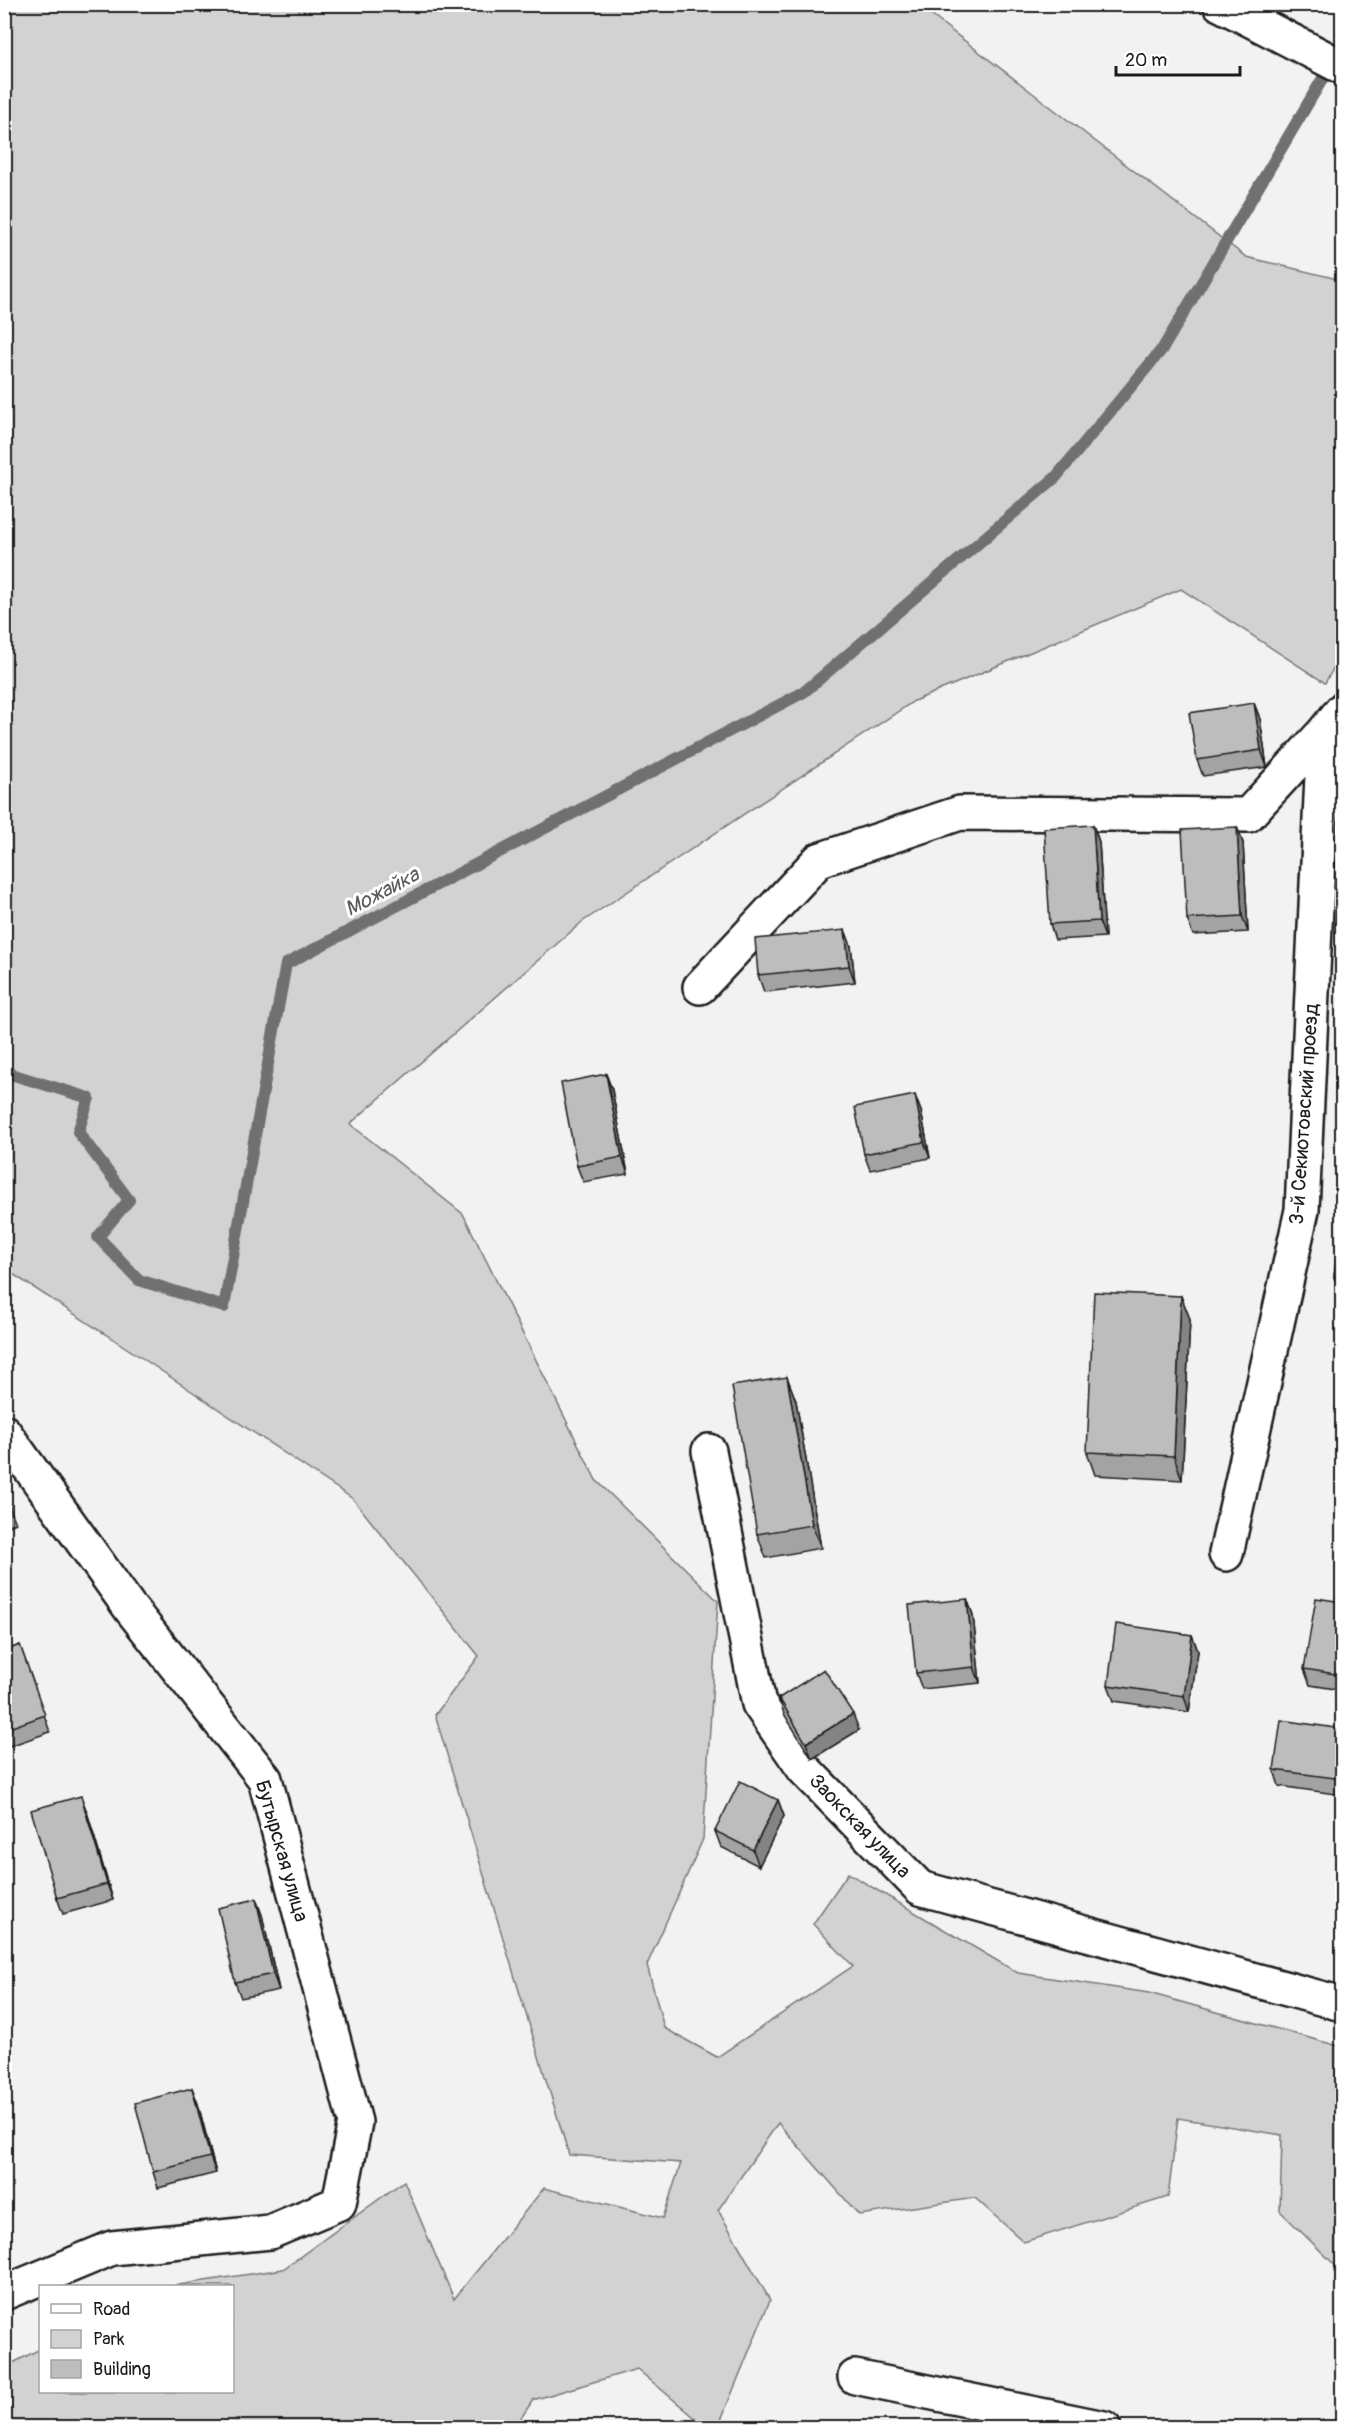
<svg xmlns="http://www.w3.org/2000/svg" width="1347" height="2432" font-family="Pangolin,sans-serif">
<style>
.green{fill:#d2d2d2;stroke:#777;stroke-width:1.5}
.lines{fill:none;stroke-linecap:round;stroke-linejoin:round}
.stream{stroke:#707070;stroke-width:12}
.minor-casing{stroke:#1c1c1c;stroke-width:38}
.major-casing{stroke:#1c1c1c;stroke-width:38}
.minor{stroke:#fff;stroke-width:33}
.major{stroke:#fff;stroke-width:33}
.wall{fill:#a3a3a3;stroke:#1c1c1c;stroke-width:1.5}
.shaded-wall{fill:#848484;stroke:#1c1c1c;stroke-width:1.5}
.building{fill:#bdbdbd;stroke:#1c1c1c;stroke-width:1.5}
.labels{text-anchor:middle;dominant-baseline:central;stroke-width:6;stroke-linejoin:round;paint-order:stroke}
.street-label{font-size:20px;fill:#1c1c1c;stroke:#fff}
.water-label{font-size:21px;font-style:italic;fill:#5b5b5b;stroke:#fff}
</style>
<rect width="100%" height="100%" fill="#f2f2f2"/>
<filter id="ink" filterUnits="userSpaceOnUse"><feTurbulence type="fractalNoise" baseFrequency=".0167" numOctaves="2"/><feDisplacementMap in="SourceGraphic" scale="12" xChannelSelector="R" yChannelSelector="G"/><feConvolveMatrix kernelMatrix="1 2 1 2 8 2 1 2 1" color-interpolation-filters="sRGB"/></filter>
<g filter="url(#ink)">
<path class="green" d="M5 4 918 5 1246 257 1342 280V653L1325 683 1181 589 914 701 582 922 350 1124 463 1214 596 1480 718 1601 703 1839 647 1965 664 2028 717 2057 853 1966 813 1924 848 1873 1018 1973 1149 1993 1342 2047V2272L1280 2211 1282 2135 1178 2118 1168 2197 1024 2242 975 2198 859 2215 778 2123 718 2210 770 2300 718 2427H706L637 2369 533 2400 515 2427H5V2367L40 2349V2392H232V2286H172L283 2269 404 2181 454 2299 544 2188 663 2218 681 2163 569 2155 435 1715 479 1656 353 1499 139 1356 5 1269Z"/>
<g class="lines">
<path class="stream" d="M4 1072 89 1098 78 1132 129 1200 98 1237 139 1280 224 1307 286 964 804 692 1056 477 1163 348 1342 46"/>
<g class="minor-casing">
<path id="minor" d="M700 987 819 860 960 813 1248 815 1324 732
M4 1432 130 1608 265 1779 355 2122 339 2203 270 2232 112 2248 4 2293
M709 1451 759 1704 804 1769 920 1888 1342 2004
M1226 1554 1302 1210 1324 732 1342 710
M855 2377 1104 2428"/>
</g>
<g class="major-casing">
<path id="major" d="M1220 4 1342 67"/>
</g>
<use href="#minor" class="minor"/>
<use href="#major" class="major"/>
</g>
<path class="wall" d="M1254 703 1260 719 1267 767 1203 776 1197 760Z
M1093 825 1099 842 1105 937 1055 940 1050 924Z
M1237 827 1243 843 1248 932 1193 935 1187 919Z
M845 930 851 946 855 982 764 992 758 975Z
M606 1074 612 1090 628 1174 583 1182 577 1166Z
M921 1111 930 1158 870 1170 864 1154Z
M1342 1215V1294L1340 1293 1334 1277Z
M1181 1296 1190 1319 1182 1480 1095 1475 1087 1452Z
M787 1377 796 1401 821 1548 766 1558 757 1534Z
M4 1494 16 1523 4 1528Z
M967 1599 973 1615 980 1683 922 1689 916 1673Z
M1342 1602V1690L1310 1685 1304 1669Z
M1192 1635 1198 1651 1189 1712 1114 1701 1108 1685Z
M20 1645 50 1732 4 1748V1651Z
M779 1698 859 1730 812 1759 784 1714Z
M1342 1729V1795L1279 1786 1274 1770Z
M778 1800 784 1816 759 1866 721 1847 715 1831Z
M87 1812 113 1900 63 1914 57 1898Z
M256 1899 262 1915 279 1990 241 1998 235 1982Z
M192 2088 198 2104 216 2173 158 2188 153 2172Z"/>
<path class="shaded-wall" d="M1254 703 1260 719 1267 767 1261 750Z
M1093 825 1099 842 1105 937 1099 921Z
M1237 827 1243 843 1248 932 1242 916Z
M845 930 851 946 855 982 849 966Z
M606 1074 612 1090 628 1174 622 1157Z
M915 1095 921 1111 930 1158 924 1142Z
M1181 1296 1190 1319 1182 1480 1174 1456Z
M787 1377 796 1401 821 1548 812 1525Z
M967 1599 973 1615 980 1683 974 1667Z
M1192 1635 1198 1651 1189 1712 1184 1696Z
M853 1714 859 1730 812 1759 806 1743Z
M81 1796 87 1812 113 1900 107 1884Z
M778 1800 784 1816 759 1866 753 1850Z
M256 1899 262 1915 279 1990 273 1974Z
M192 2088 198 2104 216 2173 210 2157Z"/>
<path class="building" d="M1254 703 1261 750 1197 760 1189 713Z
M1093 825 1099 921 1050 924 1044 828Z
M1237 827 1242 916 1187 919 1182 830Z
M845 930 849 966 758 975 755 939Z
M606 1074 622 1157 577 1166 561 1083Z
M915 1095 924 1142 864 1154 855 1107Z
M1342 1215V1278L1334 1277Z
M1094 1292 1181 1296 1174 1456 1087 1452Z
M787 1377 812 1525 757 1534 732 1386Z
M4 1494 10 1507 4 1509Z
M1316 1598 1342 1602V1675L1304 1669Z
M967 1599 974 1667 916 1673 909 1605Z
M1116 1624 1192 1635 1184 1696 1108 1685Z
M20 1645 45 1715 4 1730V1651Z
M824 1669 853 1714 806 1743 779 1698Z
M1281 1720 1342 1729V1779L1274 1770Z
M740 1781 778 1800 753 1850 715 1831Z
M81 1796 107 1884 57 1898 31 1810Z
M256 1899 273 1974 235 1982 218 1908Z
M192 2088 210 2157 153 2172 135 2103Z"/>
</g>
<g class="labels">
<g class="street-label">
<text transform="translate(1304 1114) rotate(-86)">3-й Секиотовский проезд</text>
<text transform="translate(860 1826) rotate(46)">Заокская улица</text>
<text transform="translate(282 1851) rotate(74)">Бутырская улица</text>
</g>
<g class="water-label">
<text transform="translate(382 892) rotate(-28)">Можайка</text>
</g>
</g>
<rect width="1347" height="2432" fill="none" stroke="#fff" stroke-width="24"/>
<rect x="12" y="12" width="1323" height="2408" fill="none" stroke="#1c1c1c" stroke-width="2" filter="url(#ink)"/>
<rect x="39" y="2285" width="195" height="108" fill="#ffffff" stroke="#a4a4a4" stroke-width="1.5"/>
<rect x="51" y="2304" width="30" height="9" fill="#ffffff" stroke="#a4a4a4" stroke-width="1.5"/>
<text x="93" y="2315" font-size="18" fill="#1c1c1c">Road</text>
<rect x="51" y="2330" width="30" height="18" fill="#d2d2d2" stroke="#a4a4a4" stroke-width="1.5"/>
<text x="93" y="2345" font-size="18" fill="#1c1c1c">Park</text>
<rect x="51" y="2360" width="30" height="18" fill="#bdbdbd" stroke="#a4a4a4" stroke-width="1.5"/>
<text x="93" y="2375" font-size="18" fill="#1c1c1c">Building</text>
<path d="M1116 66v9h124v-9" fill="none" stroke="#1c1c1c" stroke-width="3"/>
<text x="1125" y="66" font-size="18" fill="#1c1c1c" stroke="#ffffff" stroke-width="4.5" paint-order="stroke">20 m</text>
</svg>
